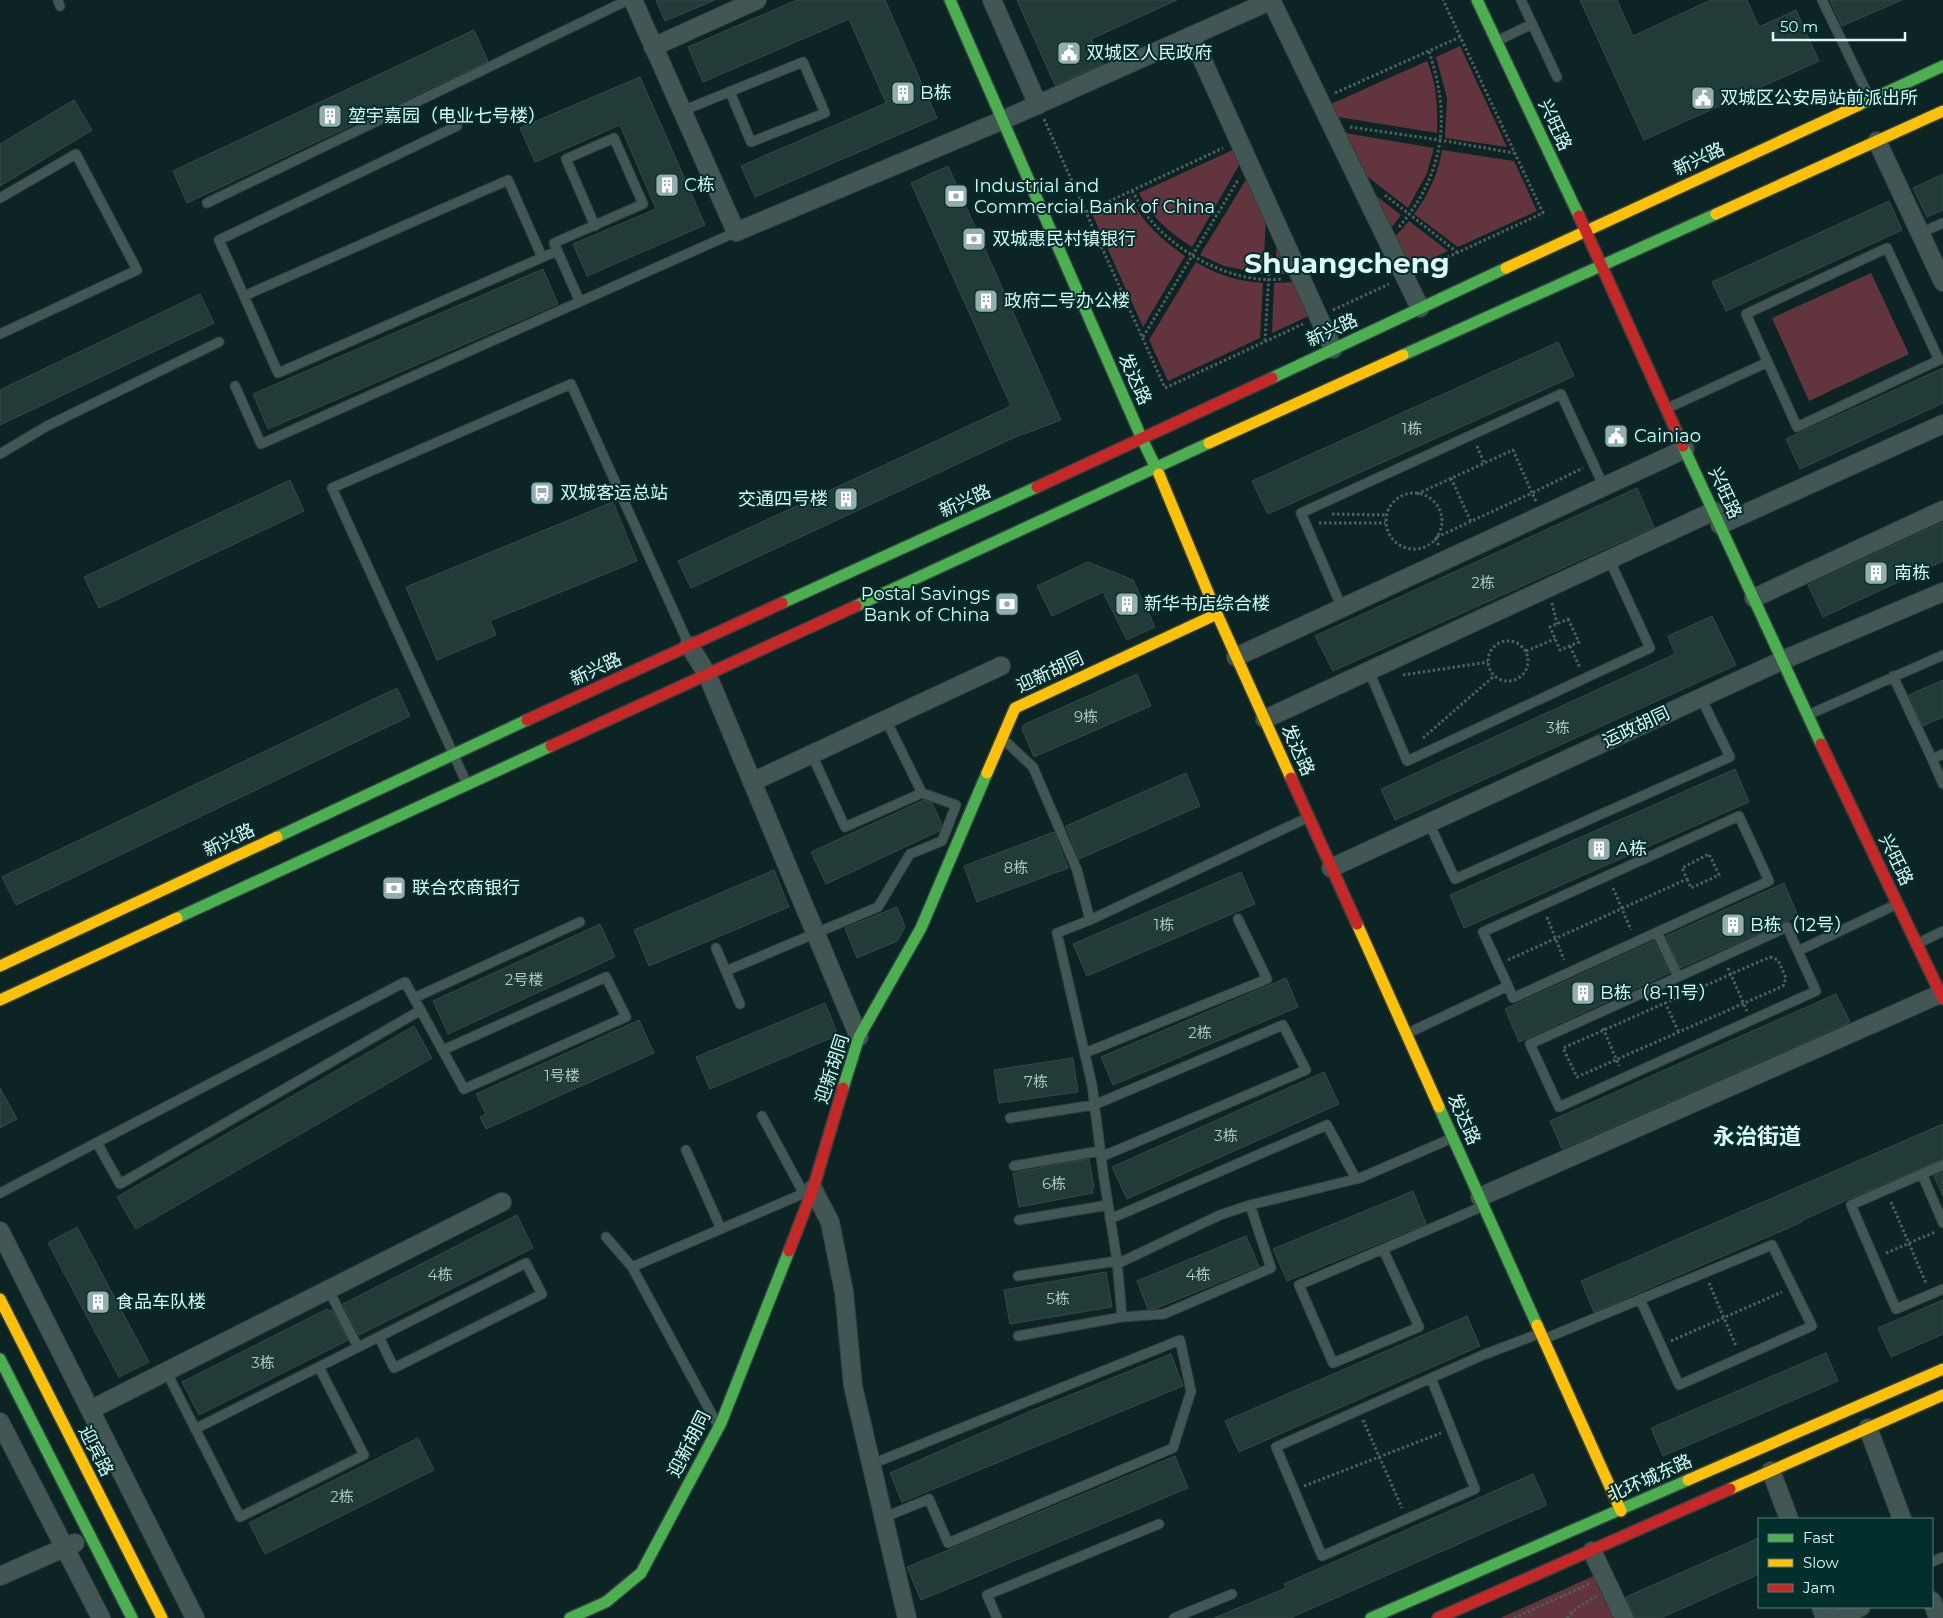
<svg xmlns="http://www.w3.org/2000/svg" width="1943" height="1618" font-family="Montserrat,'Noto Sans SC',sans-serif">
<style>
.green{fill:#62343d}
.building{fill:#213b37;stroke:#364a46}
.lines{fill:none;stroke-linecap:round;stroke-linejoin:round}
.lane-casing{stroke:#2f403f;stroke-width:11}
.street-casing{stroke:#2f403f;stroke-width:20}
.fast-casing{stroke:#2f403f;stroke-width:14}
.slow-casing{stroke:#2f403f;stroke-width:14}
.jam-casing{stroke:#2f403f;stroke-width:14}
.path{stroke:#4e605e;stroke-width:3;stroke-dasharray:2.5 2.5;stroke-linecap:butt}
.lane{stroke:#425654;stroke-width:9}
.street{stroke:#425654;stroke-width:18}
.fast{stroke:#4caf50;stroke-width:11}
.slow{stroke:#ffc107;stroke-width:11}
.jam{stroke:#c62828;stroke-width:11}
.labels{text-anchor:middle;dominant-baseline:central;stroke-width:4;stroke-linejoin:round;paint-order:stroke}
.number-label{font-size:15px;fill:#aec9c6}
.poi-label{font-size:18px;fill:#ddf8f5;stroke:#022e2c;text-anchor:start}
.street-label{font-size:18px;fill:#ddf8f5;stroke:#022e2c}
.district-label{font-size:22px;font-weight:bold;fill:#ddf8f5;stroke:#022e2c}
.town-label{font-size:28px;font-weight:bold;fill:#ddf8f5;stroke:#022e2c}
</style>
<rect width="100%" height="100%" fill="#0c2423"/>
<path class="green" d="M1460 46 1507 147 1445 138 1447 98 1436 57Z
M1427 61C1437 85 1438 108 1437 133L1338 117 1331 104Z
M1345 133 1434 148 1427 173 1408 208 1364 174Z
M1235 149 1241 162 1192 247C1170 233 1151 217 1139 193Z
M1442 150 1514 161 1537 211 1458 247 1414 214C1429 194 1438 174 1442 150Z
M1247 178 1266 219 1263 274 1224 266 1200 255Z
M1375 195 1401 215 1391 228Z
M1130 197C1143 223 1162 240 1185 256L1143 327 1092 214Z
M1409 221 1448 251 1409 269 1394 238Z
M1277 241 1292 274H1275Z
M1196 262C1217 275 1238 281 1263 283L1260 338 1168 381 1149 340Z
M1871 273 1909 354 1809 401 1772 318Z
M1296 282 1311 315 1272 333 1274 283Z
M1598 1574 1618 1618H1500Z"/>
<path class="building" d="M656 0H715L665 21Z
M797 0H885L937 118 755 197 741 166 886 103 849 19 703 82 688 47Z
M1017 0H1177L1091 39 1103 64 1055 85Z
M1580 0H1617L1633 36 1711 0H1747L1759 27 1796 10 1819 61 1644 140Z
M1830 0H1902L1842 26Z
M474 30 488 61 187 203 173 171Z
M640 77 705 225 587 276 573 244 656 209 620 125 535 162 520 128Z
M74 100 92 130 0 186V144Z
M948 166 1061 420 1024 434V433L691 588 678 561 1011 406 911 183Z
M1943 174V210L1927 217 1913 188Z
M1889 201 1902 230 1726 311 1712 282Z
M543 269 558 304 268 429 253 394Z
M200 294 214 323 0 425V390Z
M1558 342 1574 376 1268 514 1252 481Z
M1943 368V403L1800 469 1786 439Z
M290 480 304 511 99 608 84 577Z
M1637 488 1654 527 1333 671 1315 636Z
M613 502 637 561 490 621 496 635 437 660 406 587Z
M1943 522V561L1823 617 1808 585Z
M1088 562 1133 580 1155 627 1127 640 1103 592 1052 616 1037 586Z
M1712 616 1736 665 1395 820 1381 789 1675 654 1668 636Z
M1137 674 1151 706 1034 757 1022 729 1023 725Z
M1943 680V717L1923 726 1909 695Z
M397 688 410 716 16 905 2 877Z
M1735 769 1749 802 1464 928 1450 895Z
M1186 773 1200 806 1079 859 1066 826Z
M924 800 932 803 942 824 939 831 826 884 811 852Z
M1054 832 1068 868 977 902 964 866Z
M774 870 789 907 649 966 634 930Z
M1241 872 1255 904 1087 976 1073 944Z
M1784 883 1798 916 1680 968 1666 936Z
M897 907 905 927 897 941 857 958 845 928Z
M600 924 615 957 448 1034 433 1001Z
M1654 941 1669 973 1519 1042 1505 1009Z
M1286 978 1298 1007 1113 1085 1101 1057Z
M1836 994 1850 1022 1562 1149 1550 1121Z
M825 1003 838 1035 710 1089 696 1057Z
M639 1020 654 1053 486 1129 480 1117 486 1114 476 1094Z
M414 1026 432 1058 136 1229 117 1197Z
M1073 1058 1078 1092 999 1103 994 1070Z
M1324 1072 1339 1104 1127 1199 1112 1167Z
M0 1088 17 1119 0 1128Z
M1943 1124V1159L1849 1199 1801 1221 1802 1222 1594 1312 1581 1281Z
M1089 1159 1094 1188 1092 1189 1093 1193 1019 1207 1013 1173Z
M1943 1172V1196L1934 1176Z
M1413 1191 1426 1224 1287 1281 1273 1249Z
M517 1215 533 1248 359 1335 343 1304Z
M77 1227 149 1362 119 1377 48 1243Z
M1246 1236 1259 1266 1157 1308 1148 1309 1137 1281Z
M1106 1272 1112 1307 1010 1324 1004 1290Z
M1943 1300V1334L1891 1357 1878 1328Z
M327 1309 328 1311 332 1310 348 1340 199 1415 182 1382Z
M1467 1316 1480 1346 1239 1452 1225 1421Z
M1826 1353 1838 1381 1663 1456 1651 1428Z
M1171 1354 1183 1386 902 1502 890 1473 1031 1411Z
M418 1438 434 1470 265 1554 249 1523Z
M1175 1456 1188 1488 921 1600 907 1567Z
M1533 1474 1547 1505 1290 1618H1214L1286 1588 1284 1584Z
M1759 1538V1574L1661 1618H1634L1626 1597Z"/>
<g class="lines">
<g class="lane-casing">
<path id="lane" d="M58 0 60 6
M1521 0 1557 77
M1822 0 1870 99
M1499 40 1532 24
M682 111 803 62 825 113 751 142 730 92
M0 198 76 154 137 270 0 334
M207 203 628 0
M1920 233 1943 223
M1887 248 1939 360 1797 427 1746 314Z
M542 257 508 180 244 296 278 373 557 251
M244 296 219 240 457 126
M580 302 554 243 643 204 614 138 566 159 595 226
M235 386 261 444 736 232
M1668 408 1768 362
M0 454 47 426 219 342
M1342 608 1301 513 1561 394 1604 487
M1369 671 1407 761 1650 648 1609 559
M1893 676 1932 759 1943 754
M1808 715 1943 655
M886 720 922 793
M1004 740 1033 767 1077 870 1090 920 1057 933 1092 1085 1103 1172 1117 1261 1122 1317 1018 1336
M1932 759 1943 784
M467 784 332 488 571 384 688 643
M1429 823 1455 879 1730 757 1701 698
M1090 920 1307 818
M1657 932 1678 977 1530 1044 1559 1107 1816 991 1787 927 1678 977
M1919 943 1943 931
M716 948 740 1004
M1798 951 1895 905
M726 971 878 907 910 854 942 841 956 805 922 793 845 827 812 755
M414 998 580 922
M1406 1034 1508 986 1483 932 1739 816 1769 881 1513 998 1508 986
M1085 1053 1267 979 1238 919
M762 1116 804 1194
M1010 1118 1094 1105 1283 1025 1306 1070 1101 1157
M97 1143 120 1184 421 1010
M686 1150 721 1229
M1943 1165 1851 1205 1896 1309 1943 1289
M1014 1166 1100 1151
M1922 1174 1943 1223
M0 1193 405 982 464 1089 626 1017 606 977 443 1050
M1110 1219 1327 1125 1356 1179
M1019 1220 1108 1205
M606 1237 632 1267
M1383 1249 1419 1327 1333 1363 1299 1285 1481 1207
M1117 1264 1220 1215 1250 1205 1360 1178 1450 1139
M1018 1276 1117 1261
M328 1289 358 1347
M1122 1317 1164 1314 1271 1268 1250 1205
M1544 1339 1772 1245 1812 1326 1679 1385 1640 1299
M166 1371 240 1517 364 1455 319 1367
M1431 1378 1475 1489 1322 1556 1276 1447 1483 1355 1538 1334
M716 1422 632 1267 807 1192
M195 1429 526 1263 542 1294 394 1368 379 1337
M872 1464 1180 1340 1191 1391 1173 1448 948 1543 929 1499 885 1517
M1932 1562 1943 1557
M997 1618 987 1595 1159 1524
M1174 1618 1232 1594"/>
</g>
<g class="street-casing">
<path id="street" d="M633 0 736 232 1003 120 1272 0
M992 0 1038 105
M1271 0 1420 308
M1192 37 1333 349
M653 47 757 0
M1877 141 1943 282
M1720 525 1943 424
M1754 598 1943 510
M689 645 707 674 859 1037
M1236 657 1685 449
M1265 719 1714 511
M752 782 1001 666
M1331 868 1783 660 1943 592
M813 1189 830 1222 844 1292 853 1386 907 1618
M1480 1197 1940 994
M0 1231 195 1618
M90 1410 502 1202
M0 1422 101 1618
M1868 1428 1902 1519
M1771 1471 1789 1519
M1592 1551 1624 1618
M0 1576 75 1543
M1932 1601 1938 1618
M1821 1607 1825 1618
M1835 1618 1861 1607"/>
</g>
<g class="fast-casing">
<path id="fast" d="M950 0 1142 439 1159 474
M1477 0 1579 216
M1859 105 1943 66
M1403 355 1716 214
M1272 378 1506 268
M1683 446 1821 744
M782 603 1037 487
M856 606 1209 443
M277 837 527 720
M177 918 551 746
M843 1088 859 1037 921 928 987 773
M1439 1107 1537 1325
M0 1359 132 1618
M570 1618 606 1602 641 1573 721 1423 789 1251
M1371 1618 1688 1480"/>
</g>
<g class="slow-casing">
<path id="slow" d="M1716 214 1943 111
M1506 268 1859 105
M1209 443 1403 355
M1159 474 1217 614 1291 778
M987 773 1015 708 1217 614
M1357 924 1439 1107
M0 966 277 837
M0 1000 177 918
M0 1299 162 1618
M1537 1325 1621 1511
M1688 1480 1943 1369
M1730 1489 1943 1395"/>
</g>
<g class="jam-casing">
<path id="jam" d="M1579 216 1683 446
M1037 487 1272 378
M527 720 782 603
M1821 744 1943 999
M551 746 856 606
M1291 778 1357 924
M789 1251 813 1189 843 1088
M1438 1618 1730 1489"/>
</g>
<path class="path" d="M1335 93 1460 37
M1044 119 1165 388 1303 324
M1350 127 1440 140 1514 153
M1132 191C1137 199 1142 209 1148 217 1179 255 1233 284 1282 279
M1385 195 1457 252
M1086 212 1223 148
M1399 227C1445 173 1451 117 1429 51
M1420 270 1543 213 1443 0
M1333 310 1389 284
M1143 337 1238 180
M1265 341 1270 255
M1477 446 1484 463
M1451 478 1471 522
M1386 521a28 28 0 1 1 56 0a28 28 0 1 1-56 0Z
M1417 494 1513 450 1532 493 1435 538 1439 546
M1536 501 1532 493 1583 468
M1332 514 1387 515
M1319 523H1385
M1552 603 1557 624
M1568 619 1579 642 1560 650 1550 627Z
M1488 661a20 20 0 1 1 40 0a20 20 0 1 1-40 0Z
M1570 646 1580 668
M1526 651 1555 639
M1403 675 1488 662
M1423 738 1494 676
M1613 888 1631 930
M1547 917 1564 960
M1770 957 1778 960 1786 978 1783 986 1577 1077 1563 1048Z
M1508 960 1687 879 1682 868 1709 854 1719 875 1691 888 1687 879
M1728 968 1747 1011
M1665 1002 1679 1033
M1603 1028 1619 1066
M1891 1202 1926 1283
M1886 1253 1935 1232
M1709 1283 1736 1346
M1671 1341 1782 1292
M1363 1420 1402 1508
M1304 1486 1441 1433
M1514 1618 1589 1584
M1567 1618 1573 1611 1596 1596"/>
<use href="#lane" class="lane"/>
<use href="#street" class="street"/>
<use href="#fast" class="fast"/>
<use href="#slow" class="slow"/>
<use href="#jam" class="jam"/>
</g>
<defs>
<g id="civic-square" transform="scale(1.25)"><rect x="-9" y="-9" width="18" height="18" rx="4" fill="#94aeac" stroke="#022e2c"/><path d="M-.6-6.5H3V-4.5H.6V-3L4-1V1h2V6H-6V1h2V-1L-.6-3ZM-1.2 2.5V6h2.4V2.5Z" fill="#fff"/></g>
<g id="building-square" transform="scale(1.25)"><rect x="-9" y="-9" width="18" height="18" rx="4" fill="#94aeac" stroke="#022e2c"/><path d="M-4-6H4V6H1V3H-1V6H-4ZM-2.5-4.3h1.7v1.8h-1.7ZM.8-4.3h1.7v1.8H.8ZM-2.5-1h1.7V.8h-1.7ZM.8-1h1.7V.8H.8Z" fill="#fff"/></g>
<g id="bank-square" transform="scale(1.25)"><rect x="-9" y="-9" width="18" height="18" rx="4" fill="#94aeac" stroke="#022e2c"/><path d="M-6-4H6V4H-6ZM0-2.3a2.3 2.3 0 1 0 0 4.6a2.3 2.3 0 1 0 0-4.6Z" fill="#fff"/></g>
<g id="bus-square" transform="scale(1.25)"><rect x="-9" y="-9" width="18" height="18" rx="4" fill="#94aeac" stroke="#022e2c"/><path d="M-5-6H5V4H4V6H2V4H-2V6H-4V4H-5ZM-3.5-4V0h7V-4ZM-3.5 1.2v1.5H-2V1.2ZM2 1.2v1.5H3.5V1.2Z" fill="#fff"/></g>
</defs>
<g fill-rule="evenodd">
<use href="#civic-square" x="1069" y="53"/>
<use href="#building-square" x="903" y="93"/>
<use href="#civic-square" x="1703" y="98"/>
<use href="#building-square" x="330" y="116"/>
<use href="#building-square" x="667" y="185"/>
<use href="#bank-square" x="956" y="196"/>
<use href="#bank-square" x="974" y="239"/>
<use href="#building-square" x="986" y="301"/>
<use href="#civic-square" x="1616" y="436"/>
<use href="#bus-square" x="542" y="493"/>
<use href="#building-square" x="846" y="499"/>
<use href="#building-square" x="1876" y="573"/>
<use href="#bank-square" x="1007" y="604"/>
<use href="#building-square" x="1127" y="604"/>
<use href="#building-square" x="1599" y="849"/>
<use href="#bank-square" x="394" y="888"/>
<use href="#building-square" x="1733" y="925"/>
<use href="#building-square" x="1583" y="993"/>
<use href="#building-square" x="98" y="1302"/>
</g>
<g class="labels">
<g class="number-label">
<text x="1412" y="428">1栋</text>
<text x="1483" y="582">2栋</text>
<text x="1086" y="716">9栋</text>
<text x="1558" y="727">3栋</text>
<text x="1016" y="867">8栋</text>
<text x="1164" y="924">1栋</text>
<text x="524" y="979">2号楼</text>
<text x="1200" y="1032">2栋</text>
<text x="562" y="1075">1号楼</text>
<text x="1036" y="1081">7栋</text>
<text x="1226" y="1135">3栋</text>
<text x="1054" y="1183">6栋</text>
<text x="440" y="1274">4栋</text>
<text x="1198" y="1274">4栋</text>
<text x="1058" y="1298">5栋</text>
<text x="263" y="1362">3栋</text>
<text x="342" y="1496">2栋</text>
</g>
<g class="poi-label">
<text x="1086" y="53">双城区人民政府</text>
<text x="920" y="93">B栋</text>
<text x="1720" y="98">双城区公安局站前派出所</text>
<text x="348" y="116">堃宇嘉园（电业七号楼）</text>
<text x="684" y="185">C栋</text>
<text x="974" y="186">Industrial and<tspan x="974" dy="21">Commercial Bank of China</tspan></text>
<text x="992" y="239">双城惠民村镇银行</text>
<text x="1004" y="301">政府二号办公楼</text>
<text x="1634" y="436">Cainiao</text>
<text x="560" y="493">双城客运总站</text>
<text x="828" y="499" text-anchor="end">交通四号楼</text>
<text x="1894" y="573">南栋</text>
<text x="990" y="594" text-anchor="end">Postal Savings<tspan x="990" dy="21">Bank of China</tspan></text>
<text x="1144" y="604">新华书店综合楼</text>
<text x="1616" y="849">A栋</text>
<text x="412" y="888">联合农商银行</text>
<text x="1750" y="925">B栋（12号）</text>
<text x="1600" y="993">B栋（8-11号）</text>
<text x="116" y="1302">食品车队楼</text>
</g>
<g class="street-label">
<text transform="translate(1555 125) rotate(65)">兴旺路</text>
<text transform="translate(1699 159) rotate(-25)">新兴路</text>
<text transform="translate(1332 330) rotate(-25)">新兴路</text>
<text transform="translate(1135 379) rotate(66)">发达路</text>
<text transform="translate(1725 493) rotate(65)">兴旺路</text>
<text transform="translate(965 501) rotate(-24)">新兴路</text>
<text transform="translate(596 669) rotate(-25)">新兴路</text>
<text transform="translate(1050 672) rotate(-25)">迎新胡同</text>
<text transform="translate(1636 727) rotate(-25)">运政胡同</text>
<text transform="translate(1298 750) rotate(66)">发达路</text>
<text transform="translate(229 840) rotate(-25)">新兴路</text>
<text transform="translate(1896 860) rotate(64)">兴旺路</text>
<text transform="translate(832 1069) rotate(-72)">迎新胡同</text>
<text transform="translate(1464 1119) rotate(66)">发达路</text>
<text transform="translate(689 1444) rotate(-63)">迎新胡同</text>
<text transform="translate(96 1451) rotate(63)">迎宾路</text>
<text transform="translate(1650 1478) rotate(-24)">北环城东路</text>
</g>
<g class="district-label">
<text x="1757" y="1136">永治街道</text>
</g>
<g class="town-label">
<text x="1347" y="263">Shuangcheng</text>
</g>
</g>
<rect x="1758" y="1518" width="175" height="90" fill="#022e2c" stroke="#5a7f7c"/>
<rect x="1768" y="1534" width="25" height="8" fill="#4caf50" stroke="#5a7f7c"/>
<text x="1803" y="1543" font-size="15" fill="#ddf8f5">Fast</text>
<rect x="1768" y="1559" width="25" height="8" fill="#ffc107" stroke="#5a7f7c"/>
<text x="1803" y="1568" font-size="15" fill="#ddf8f5">Slow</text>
<rect x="1768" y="1584" width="25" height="8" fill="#c62828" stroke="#5a7f7c"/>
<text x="1803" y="1593" font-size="15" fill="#ddf8f5">Jam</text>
<path d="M1773 32v8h132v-8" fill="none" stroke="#ddf8f5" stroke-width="2.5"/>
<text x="1780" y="32" font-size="15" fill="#ddf8f5" stroke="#022e2c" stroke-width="4" paint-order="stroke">50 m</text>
</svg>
